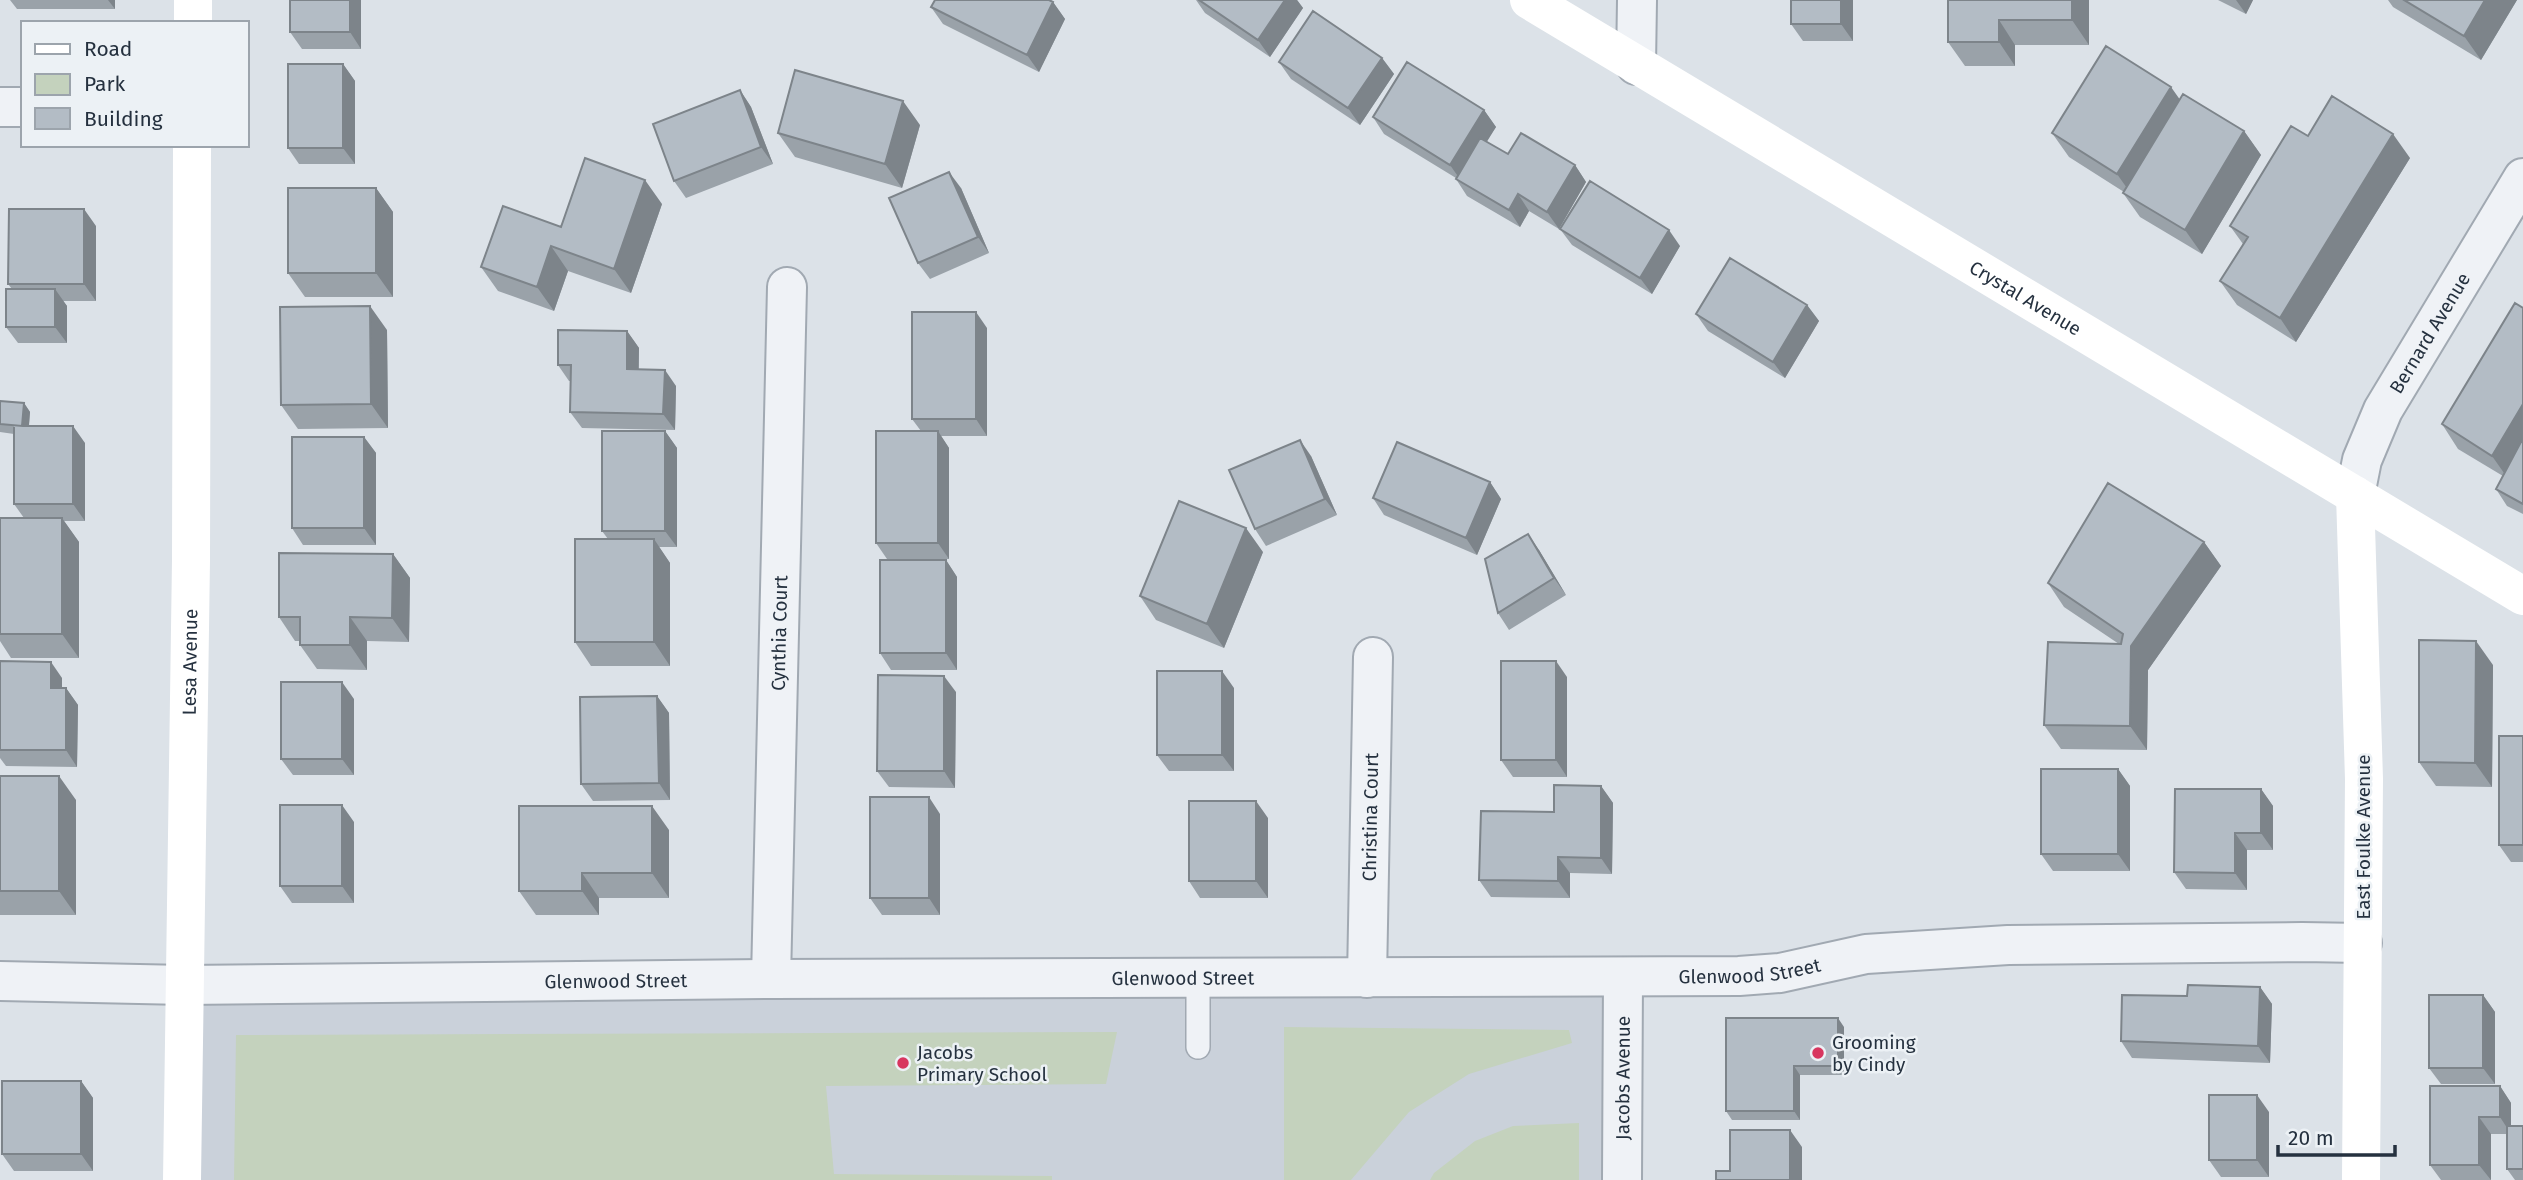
<svg xmlns="http://www.w3.org/2000/svg" width="2523" height="1180" font-family="'Fira Sans',sans-serif">
<style>
.built{fill:#cad1da}
.green{fill:#c4d2bd}
.lines{fill:none;stroke-linecap:round;stroke-linejoin:round}
.lane-casing{stroke:#a1a9b2;stroke-width:26}
.street-casing{stroke:#a1a9b2;stroke-width:42}
.lane{stroke:#eff2f6;stroke-width:23}
.street{stroke:#eff2f6;stroke-width:38}
.secondary{stroke:#fff;stroke-width:38}
.wall{fill:#9aa2a9}
.shaded-wall{fill:#7d848a}
.building{fill:#b3bcc5;stroke:#7d848a;stroke-width:2}
.poi-dot{fill:#d8365f;stroke:#ecf1f5;stroke-width:2.5}
.labels{text-anchor:middle;dominant-baseline:central;stroke-width:5;stroke-linejoin:round;paint-order:stroke}
.street-label{font-size:19px;fill:#25313f;stroke:#ecf1f5}
.poi-label{font-size:19px;fill:#25313f;stroke:#ecf1f5;text-anchor:start}
</style>
<rect width="100%" height="100%" fill="#dce2e8"/>
<path class="built" d="M1623 977 1622 1180H182L185 985Z"/>
<path class="green" d="M1284 1027 1569 1030 1572 1043 1469 1074 1409 1112 1351 1180H1284Z
M1117 1032 1106 1084 826 1086 834 1174 1052 1176V1180H234L236 1035Z
M1579 1123V1180H1430L1434 1173 1475 1141 1513 1126Z"/>
<g class="lines">
<g class="lane-casing">
<path id="lane" d="M1198 978V1047"/>
</g>
<g class="street-casing">
<g id="street">
<path d="M1636 65 1637 0"/>
<path d="M0 107H23"/>
<path id="s1" d="M2355 495 2362 460 2383 410 2523 178"/>
<path id="s2" d="M1367 978 1373 657"/>
<path id="s3" d="M771 979 787 287"/>
<path id="s4" d="M0 981 185 985 771 979 1739 976 1780 973 1866 954 2008 945 2302 942 2362 943"/>
<path id="s5" d="M1622 1180 1623 977"/>
</g>
</g>
<use href="#lane" class="lane"/>
<use href="#street" class="street"/>
<g class="secondary">
<path id="s6" d="M1529 0 2523 596"/>
<path d="M193 23V0"/>
<path d="M2355 495 2364 779 2361 1180"/>
<path id="s7" d="M182 1180 191 560 192 145"/>
</g>
</g>
<path class="wall" d="M10 0H115V9H17Z
M361 0V49H302L290 32Z
M1196 0H1297L1303 8 1270 57 1205 13Z
M1853 0V41H1803L1791 24Z
M1948 0H2089V45H2015V66H1965L1948 42Z
M2218 0H2253L2246 14Z
M2388 0H2517L2481 60 2393 7Z
M1053 2 1065 19 1039 72 943 24 931 7Z
M1382 58 1394 74 1360 125 1291 79 1279 62Z
M343 64 355 81V164H299L288 148Z
M740 90 751 107 773 164 686 198 674 181Z
M2180 99 2244 131 2261 155 2202 254 2140 217 2123 193 2124 192 2069 157 2052 133Z
M1484 110 1496 127 1486 141 1508 154 1575 165 1586 182 1559 229 1529 211 1520 227 1467 196 1456 179V178L1384 134 1373 117Z
M920 125 902 188 795 157 778 133Z
M2308 136 2410 158 2296 342 2237 305 2220 281 2243 244 2230 226Z
M376 188 393 212V297H305L288 273Z
M961 188 989 253 930 279 918 263Z
M662 204 631 293 568 271 554 311 498 291 481 267 561 227Z
M96 226V301H63L67 306V343H18L6 327 12 289 8 284Z
M1560 229 1680 246 1652 294 1572 245Z
M1807 305 1819 321 1785 378 1708 331 1696 314Z
M2523 308V514L2507 506 2496 489 2503 476 2458 449 2442 424Z
M987 328V436H941L949 448V559H887L876 543 921 431 912 419Z
M387 330 388 428 298 429 281 405Z
M627 331 639 348V369L676 386 675 430 582 428 570 412V381H569L558 365Z
M0 401 24 403 30 412 29 426 85 443V521H64L79 542V658H11L0 641V518H24L14 504V434L0 432Z
M665 431 677 448V547H659L670 563V666H591L575 642 608 539 602 531Z
M364 437 376 453V545H303L292 528Z
M1311 456 1337 515 1266 546 1255 529Z
M1490 482 1501 499 1477 555 1384 515 1373 498Z
M2204 542 2221 566 2148 670 2147 750 2061 749 2044 725 2119 644 2064 607 2048 583Z
M1539 550 1566 595 1509 630 1498 613Z
M1263 552 1224 648 1156 620 1140 596Z
M393 554 410 578 409 642 367 641V670L317 669 300 645V641H295L279 617Z
M946 560 957 577V670H891L880 653Z
M0 661 62 678V688H66L78 705 77 767 6 766 0 758Z
M2493 665 2492 787 2436 786 2419 762Z
M1567 677V777H1513L1501 760Z
M1234 688V771H1169L1157 755Z
M956 692 955 788 889 787 877 771Z
M657 696 669 713 670 800 593 801 581 784Z
M354 699V775H293L281 759Z
M2523 736V862H2511L2499 845Z
M2118 769 2130 786V871H2053L2041 854Z
M0 776 76 800V915H0Z
M1601 786 1613 803 1612 874 1570 873V898L1491 897 1479 880 1554 812Z
M2261 789 2273 806V850H2247V890L2186 889 2174 872Z
M940 814V915H882L870 898Z
M1268 818V898H1200L1189 881Z
M354 822V903H292L280 886Z
M669 830V898H599V915H536L519 891Z
M2260 987 2272 1004 2270 1063 2132 1058 2121 1041 2187 996Z
M2483 995 2495 1012V1084H2441L2429 1068Z
M1844 1027V1075H1800V1120H1732L1726 1111Z
M81 1081 93 1098V1171H14L2 1154Z
M2500 1086 2511 1103V1126H2523V1180H2515L2507 1169V1134H2491V1180H2441L2430 1165Z
M2269 1112V1177H2221L2209 1160Z"/>
<path class="shaded-wall" d="M108 0H115V9Z
M350 0H361V49L350 32Z
M1285 0H1297L1303 8 1270 57 1258 40Z
M1841 0H1853V41L1841 24Z
M2072 0H2089V45L2072 20Z
M2236 0H2253L2246 14Z
M2485 0H2517L2481 60 2464 36Z
M1053 2 1065 19 1039 72 1027 55Z
M1999 20 2015 45V66L1999 42Z
M1382 58 1394 74 1360 125 1348 108Z
M343 64 355 81V164L343 148Z
M2171 87 2188 111 2134 198 2117 174Z
M740 90 751 107 773 164 761 147Z
M903 101 920 125 902 188 885 164Z
M1484 110 1496 127 1462 182 1450 165Z
M2244 131 2261 155 2202 254 2185 230Z
M2393 134 2410 158 2296 342 2280 318Z
M1575 165 1586 182 1559 229 1547 212Z
M949 172 961 188 989 253 978 237Z
M645 180 662 204 631 293 614 269Z
M376 188 393 212V297L376 273Z
M1518 194 1529 211 1520 227 1509 210Z
M84 209 96 226V301L84 284Z
M1669 230 1680 246 1652 294 1640 278Z
M551 246 568 271 554 311 537 287Z
M55 289 67 306V343L55 327Z
M1807 305 1819 321 1785 378 1773 362Z
M370 306 387 330 388 428 371 404Z
M976 312 987 328V436L976 419Z
M627 331 639 348 638 386 627 369Z
M665 370 676 386 675 430 663 414Z
M24 403 30 412 28 435 22 427Z
M2523 404V456L2509 480 2492 456Z
M73 426 85 443V521L73 504Z
M665 431 677 448V547L665 531Z
M938 431 949 448V559L938 543Z
M364 437 376 453V545L364 528Z
M1300 440 1311 456 1337 515 1325 499Z
M1490 482 1501 499 1477 555 1466 538Z
M62 518 79 542V658L62 634Z
M1246 528 1263 552 1224 648 1207 624Z
M1528 534 1539 550 1566 595 1554 578Z
M654 539 670 563V666L654 642Z
M2204 542 2221 566 2148 670 2147 750 2130 726 2131 646Z
M393 554 410 578 409 642 392 618Z
M946 560 957 577V670L946 653Z
M350 617 367 641V670L350 645Z
M2476 641 2493 665 2492 787 2475 763Z
M1556 661 1567 677V777L1556 760Z
M51 662 62 678V705L51 688Z
M1222 671 1234 688V771L1222 755Z
M944 676 956 692 955 788 944 771Z
M342 682 354 699V775L342 759Z
M66 688 78 705 77 767 66 750Z
M657 696 669 713 670 800 659 783Z
M2118 769 2130 786V871L2118 854Z
M59 776 76 800V915L59 891Z
M1601 786 1613 803 1612 874 1601 858Z
M2261 789 2273 806V850L2261 833Z
M929 797 940 814V915L929 898Z
M1256 801 1268 818V898L1256 881Z
M342 805 354 822V903L342 886Z
M652 806 669 830V898L652 873Z
M2235 833 2247 850V890L2235 873Z
M1558 857 1570 873V898L1558 881Z
M582 873 599 898V915L582 891Z
M2260 987 2272 1004 2270 1063 2258 1046Z
M2483 995 2495 1012V1084L2483 1068Z
M1838 1018 1844 1027V1075L1838 1066Z
M1794 1066 1800 1075V1120L1794 1111Z
M81 1081 93 1098V1171L81 1154Z
M2500 1086 2511 1103V1134L2500 1117Z
M2257 1095 2269 1112V1177L2257 1160Z
M2479 1117 2491 1134V1180L2479 1165Z
M1790 1130 1802 1147V1180H1790Z"/>
<path class="building" d="M290 0H350V32H290Z
M935 0H1049L1053 2 1027 55 931 7Z
M1199 0H1285L1258 40Z
M1791 0H1841V24H1791Z
M1948 0H2072V20H1999V42H1948Z
M2404 0H2485L2464 36Z
M1313 11 1382 58 1348 108 1279 62Z
M2106 46 2171 87 2117 174 2052 133Z
M1407 62 1484 110 1450 165 1373 117Z
M288 64H343V148H288Z
M795 70 903 101 885 164 778 133Z
M740 90 761 147 674 181 653 124Z
M2183 94 2244 131 2185 230 2123 193Z
M2332 96 2393 134 2280 318 2220 281 2248 237 2230 226 2291 126 2308 136Z
M1521 133 1575 165 1547 212 1518 194 1509 210 1456 179 1480 138 1508 154Z
M585 158 645 180 614 269 551 246 537 287 481 267 503 206 561 227Z
M949 172 978 237 918 263 889 198Z
M1590 181 1669 230 1640 278 1560 229Z
M288 188H376V273H288Z
M9 209H84V284H8Z
M1730 258 1807 305 1773 362 1696 314Z
M6 289H55V327H6Z
M2515 303 2523 308V404L2492 456 2442 424Z
M370 306 371 404 281 405 280 307Z
M912 312H976V419H912Z
M558 330 627 331V369L665 370 663 414 570 412 571 365H558Z
M0 401 24 403 22 426 0 424Z
M14 426H73V504H14Z
M602 431H665V531H602Z
M876 431H938V543H876Z
M292 437H364V528H292Z
M2523 438V504L2496 489Z
M1300 440 1325 499 1255 529 1229 470Z
M1397 442 1490 482 1466 538 1373 498Z
M2108 483 2204 542 2131 646 2130 726 2044 725 2048 642 2121 644 2123 634 2048 583Z
M1179 501 1246 528 1207 624 1140 596Z
M0 518H62V634H0Z
M1528 534 1554 578 1498 613 1485 559Z
M575 539H654V642H575Z
M279 553 393 554 392 618 350 617V645H300V617H279Z
M880 560H946V653H880Z
M2419 640 2476 641 2475 763 2419 762Z
M0 661 51 662V688H66V750H0Z
M1501 661H1556V760H1501Z
M1157 671H1222V755H1157Z
M878 675 944 676V771H877Z
M281 682H342V759H281Z
M657 696 659 783 581 784 580 697Z
M2499 736H2523V845H2499Z
M2041 769H2118V854H2041Z
M0 776H59V891H0Z
M1554 785 1601 786V858L1558 857V881L1479 880 1481 811 1554 812Z
M2175 789H2261V833H2235V873L2174 872Z
M870 797H929V898H870Z
M1189 801H1256V881H1189Z
M280 805H342V886H280Z
M519 806H652V873H582V891H519Z
M2188 985 2260 987 2258 1046 2121 1041 2122 995 2187 996Z
M2429 995H2483V1068H2429Z
M1726 1018H1838V1066H1794V1111H1726Z
M2 1081H81V1154H2Z
M2430 1086H2500V1117H2479V1165H2430Z
M2209 1095H2257V1160H2209Z
M2507 1126H2523V1169H2507Z
M1730 1130H1790V1180H1716V1171H1730Z"/>
<g class="poi-dot">
<circle cx="1818" cy="1053" r="7"/>
<circle cx="903" cy="1063" r="7"/>
</g>
<g class="labels">
<g class="street-label">
<text stroke="none"><textPath href="#s6" startOffset="579">Crystal Avenue</textPath></text>
<text stroke="none"><textPath href="#s1" startOffset="180">Bernard Avenue</textPath></text>
<text stroke="none"><textPath href="#s3" startOffset="346">Cynthia Court</textPath></text>
<text stroke="none"><textPath href="#s7" startOffset="518">Lesa Avenue</textPath></text>
<text stroke="none"><textPath href="#s2" startOffset="161">Christina Court</textPath></text>
<text transform="translate(2363 837) rotate(-90)">East Foulke Avenue</text>
<text stroke="none"><textPath href="#s4" startOffset="1750">Glenwood Street</textPath></text>
<text stroke="none"><textPath href="#s4" startOffset="1183">Glenwood Street</textPath></text>
<text stroke="none"><textPath href="#s4" startOffset="616">Glenwood Street</textPath></text>
<text stroke="none"><textPath href="#s5" startOffset="102">Jacobs Avenue</textPath></text>
</g>
<g class="poi-label">
<text x="1832" y="1042">Grooming<tspan x="1832" dy="22">by Cindy</tspan></text>
<text x="917" y="1052">Jacobs<tspan x="917" dy="22">Primary School</tspan></text>
</g>
</g>
<rect x="21" y="21" width="228" height="126" fill="#ecf1f5" stroke="#9ca4ac" stroke-width="2"/>
<rect x="35" y="44" width="35" height="10" fill="#ffffff" stroke="#9ca4ac" stroke-width="2"/>
<text x="84" y="56" font-size="21" fill="#25313f">Road</text>
<rect x="35" y="74" width="35" height="21" fill="#c4d2bd" stroke="#9ca4ac" stroke-width="2"/>
<text x="84" y="91" font-size="21" fill="#25313f">Park</text>
<rect x="35" y="108" width="35" height="21" fill="#b3bcc5" stroke="#9ca4ac" stroke-width="2"/>
<text x="84" y="126" font-size="21" fill="#25313f">Building</text>
<path d="M2278 1145v10h117v-10" fill="none" stroke="#25313f" stroke-width="3.5"/>
<text x="2288" y="1145" font-size="21" fill="#25313f" stroke="#ecf1f5" stroke-width="5" paint-order="stroke">20 m</text>
</svg>
